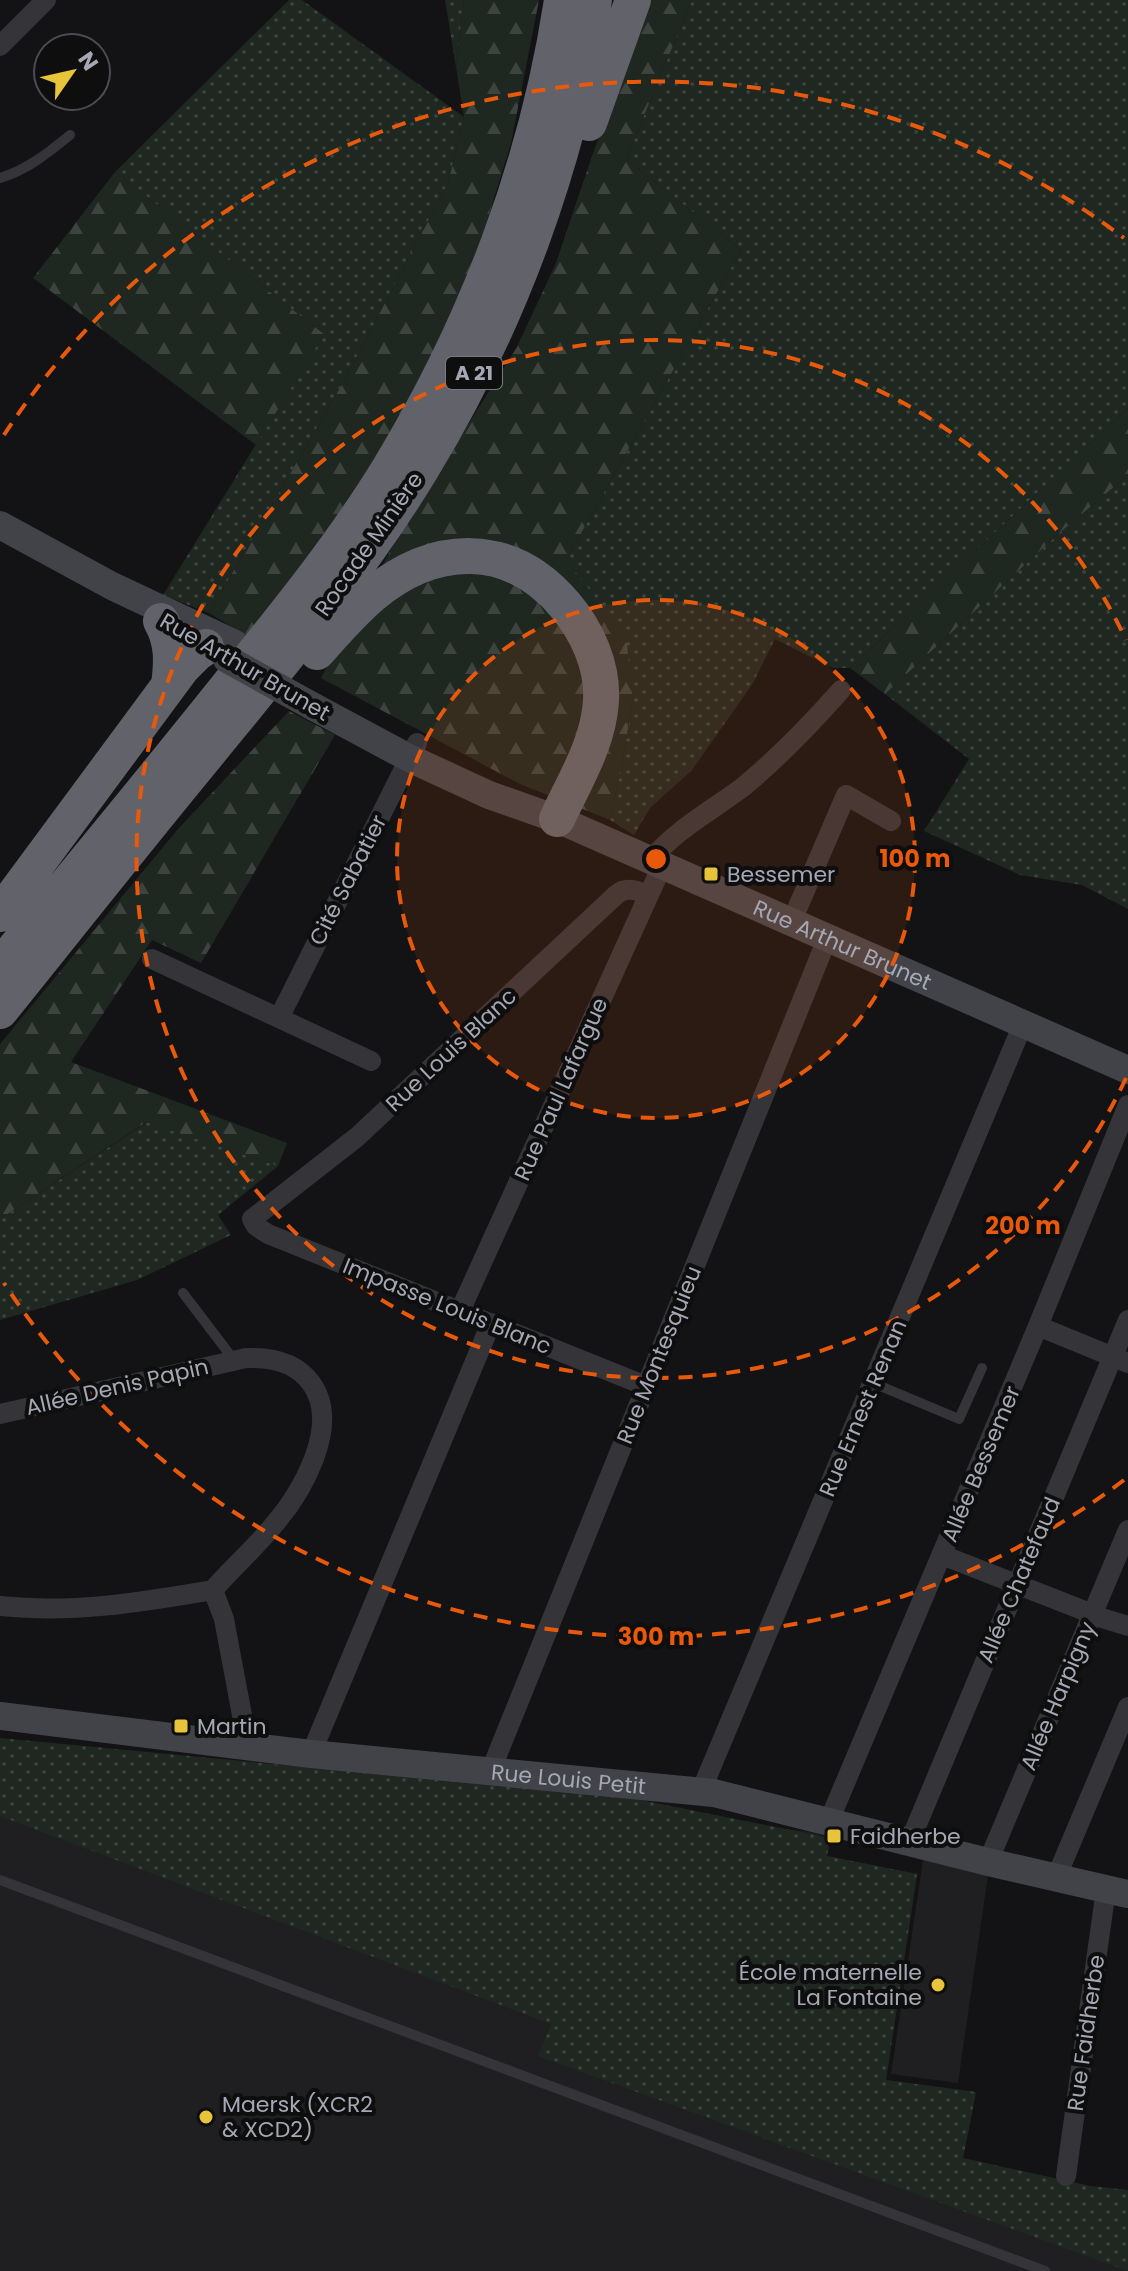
<svg xmlns="http://www.w3.org/2000/svg" width="1128" height="2271" font-family="Poppins,sans-serif">
<style>
.built{fill:#1f1f21}
.grass{fill:url(#grass-dots)}
.forest{fill:url(#forest-firs)}
.lines{fill:none;stroke-linecap:round;stroke-linejoin:round}
.lane{stroke:#343439;stroke-width:10}
.street{stroke:#343439;stroke-width:20}
.secondary{stroke:#424349;stroke-width:28}
.highway{stroke:#61626a;stroke-width:36}
.secondary-bridge{stroke:#424349;stroke-width:28}
.ring{fill:none;stroke:#e8590c;stroke-width:4;stroke-dasharray:14 10}
.poi-dot{fill:#e7c439;stroke:#0e0e0f;stroke-width:3}
.labels{text-anchor:middle;dominant-baseline:central;stroke-width:8;stroke-linejoin:round;paint-order:stroke}
.shield{fill:#0e0e0f;stroke:#787a82;stroke-width:2}
.shield-label{font-size:20px;font-weight:bold;fill:#a5a8b4}
.street-label{font-size:22px;fill:#a5a8b4;stroke:#0e0e0f}
.poi-label{font-size:22px;fill:#a5a8b4;stroke:#0e0e0f;text-anchor:start}
.centre{fill:#e8590c;stroke:#0e0e0f;stroke-width:4}
.ring-label{font-size:24px;text-anchor:middle;font-weight:bold;fill:#e8590c;stroke:#0e0e0f;stroke-width:8;stroke-linejoin:round;paint-order:stroke}
</style>
<defs>
<pattern id="grass-dots" width="8" height="8" patternUnits="userSpaceOnUse" patternTransform="scale(2)"><rect width="8" height="8" fill="#1f2721"/><path d="M2 2h.1M6 6h.1" fill="none" stroke="#3d443f" stroke-width="1.8" stroke-linecap="round"/></pattern>
<pattern id="forest-firs" width="22" height="20" patternUnits="userSpaceOnUse" patternTransform="scale(2)"><rect width="22" height="20" fill="#1f2721"/><path d="M5 1l3.5 6h-7zM16 11l3.5 6h-7z" fill="#3d443f"/></pattern>
</defs>
<rect width="100%" height="100%" fill="#131315"/>
<path class="built" d="M0 1738 810 1832 830 1838 827 1856 917 1874 886 2080 976 2092 963 2158 1090 2186 1128 2190V2271H0Z
M923 1860 988 1875 958 2083 891 2074Z"/>
<path class="grass" d="M289 0H302L464 117 448 183 344 381 209 613 163 595 324 334 115 172Z
M445 0H464L456 67Z
M692 0H1128V408L850 668H833L775 639 753 683 692 770 650 808 634 835 610 820 621 770 633 699 566 560 741 250 626 159Z
M1128 475V909L1082 885 1020 875 924 831 969 759 885 694 1057 535Z
M147 1122 278 1166 218 1215 231 1235 137 1280 0 1320V1219Z
M0 1738 631 1798 830 1838 827 1856 917 1874 886 2080 976 2092 963 2158 1090 2186 1128 2190V2271L538 2056 551 2024 0 1816Z"/>
<path class="forest" d="M464 0H539L511 143 477 254 416 390 353 494 249 637 209 613 344 381 448 183 464 117 456 67Z
M651 0H692L626 159 741 250 566 560 626 636 633 699 621 770 610 820 520 784 321 678 401 531 517 347 556 263 593 153Z
M115 172 324 334 256 445 33 278Z
M1128 408V475L1057 535 885 694 850 668Z
M289 711 335 735 201 963 152 940 71 1062 287 1143 278 1166 146 1122 0 1219V1044L178 829Z"/>
<g class="lines">
<path class="lane" d="M0 178C27 170 48 153 70 135
M183 1293 234 1360
M873 1383 959 1419 982 1368
M0 1880 1045 2271"/>
<path class="street" d="M0 46 46 0
M650 861C675 830 711 811 743 787 778 758 811 724 841 690
M791 923 846 795 891 821
M152 959 371 1061
M279 1018 417 743
M460 1311 662 866
M1038 1326 1128 1363
M646 1386 268 1234 256 1226 252 1219 357 1137 617 894C627 886 638 891 649 895
M0 1414 246 1358C271 1357 296 1362 311 1383 342 1425 301 1494 272 1527 254 1549 232 1568 213 1590L224 1619 248 1747
M942 1555 1085 1611
M0 1606C72 1614 142 1602 213 1590
M1102 1618 1128 1626
M311 1754 491 1323
M491 1770 827 939
M701 1791 1023 1024
M829 1821 1038 1326 1128 1105
M910 1841 1128 1320
M988 1862 1128 1530
M1056 1878 1128 1707
M1066 2176 1106 1889"/>
<g class="secondary">
<path d="M0 525 112 586 235 644"/>
<path id="s1" d="M314 707 409 758 489 795 557 819 1128 1070"/>
<path id="s2" d="M0 1716 311 1754 714 1793 988 1862 1128 1894"/>
</g>
<path class="highway" d="M589 123 633 0
M161 621C173 642 172 662 169 685
M317 652C334 633 352 612 372 595 435 543 510 540 565 605 587 631 603 666 601 700 599 743 574 782 557 819
M0 914 182 668 197 653 206 647
M0 967C78 870 158 774 236 676 290 609 345 541 390 467 476 325 537 165 562 0
M0 1011C70 924 138 838 209 752 284 660 361 569 422 468 509 325 568 165 594 0"/>
<path class="secondary-bridge" d="M227 659 314 707"/>
</g>
<circle cx="656" cy="859" r="259" fill="#e8590c" fill-opacity=".12"/>
<g class="ring">
<circle cx="656" cy="859" r="259"/>
<path d="M1126 1078A519 519 0 1 1 1126 640"/>
<path d="M1124 1480A778 778 0 0 1 4 1283M4 435A778 778 0 0 1 1124 238"/>
</g>
<g class="poi-dot">
<rect x="703" y="866" width="16" height="16" rx="4"/>
<rect x="173" y="1718" width="16" height="16" rx="4"/>
<rect x="826" y="1828" width="16" height="16" rx="4"/>
<circle cx="938" cy="1985" r="8"/>
<circle cx="206" cy="2117" r="8"/>
</g>
<g class="labels">
<rect class="shield" x="446" y="357" width="56" height="32" rx="6"/>
<g class="shield-label">
<text x="474" y="373">A 21</text>
</g>
<g class="street-label">
<text transform="translate(369 544) rotate(-55)">Rocade Minière</text>
<text transform="translate(245 667) rotate(30)">Rue Arthur Brunet</text>
<text transform="translate(348 880) rotate(-63)">Cité Sabatier</text>
<text stroke="none"><textPath href="#s1" startOffset="580">Rue Arthur Brunet</textPath></text>
<text transform="translate(451 1050) rotate(-43)">Rue Louis Blanc</text>
<text transform="translate(561 1089) rotate(-66)">Rue Paul Lafargue</text>
<text transform="translate(447 1306) rotate(22)">Impasse Louis Blanc</text>
<text transform="translate(659 1355) rotate(-68)">Rue Montesquieu</text>
<text transform="translate(117 1387) rotate(-13)">Allée Denis Papin</text>
<text transform="translate(863 1408) rotate(-67)">Rue Ernest Renan</text>
<text transform="translate(981 1464) rotate(-67)">Allée Bessemer</text>
<text transform="translate(1019 1580) rotate(-67)">Allée Chatefaud</text>
<text transform="translate(1058 1696) rotate(-67)">Allée Harpigny</text>
<text stroke="none"><textPath href="#s2" startOffset="572">Rue Louis Petit</textPath></text>
<text transform="translate(1086 2033) rotate(-82)">Rue Faidherbe</text>
</g>
<g class="poi-label">
<text x="727" y="874">Bessemer</text>
<text x="197" y="1726">Martin</text>
<text x="850" y="1836">Faidherbe</text>
<text x="922" y="1972" text-anchor="end">École maternelle<tspan x="922" dy="25">La Fontaine</tspan></text>
<text x="222" y="2104">Maersk (XCR2<tspan x="222" dy="25">&amp; XCD2)</tspan></text>
</g>
</g>
<circle cx="656" cy="859" r="12" class="centre"/>
<g class="ring-label">
<text x="915" y="867">100 m</text>
<text x="1023" y="1234">200 m</text>
<text x="656" y="1645">300 m</text>
</g>
<g transform="translate(72 72) rotate(56)"><circle r="38" fill="#0e0e0f" stroke="#4a4c51" stroke-width="2"/>
<path d="M0-6L14 30L0 20L-14 30Z" fill="#e7c439"/>
<text y="-12" font-size="22" font-weight="bold" text-anchor="middle" fill="#a5a8b4">N</text>
</g>
</svg>
